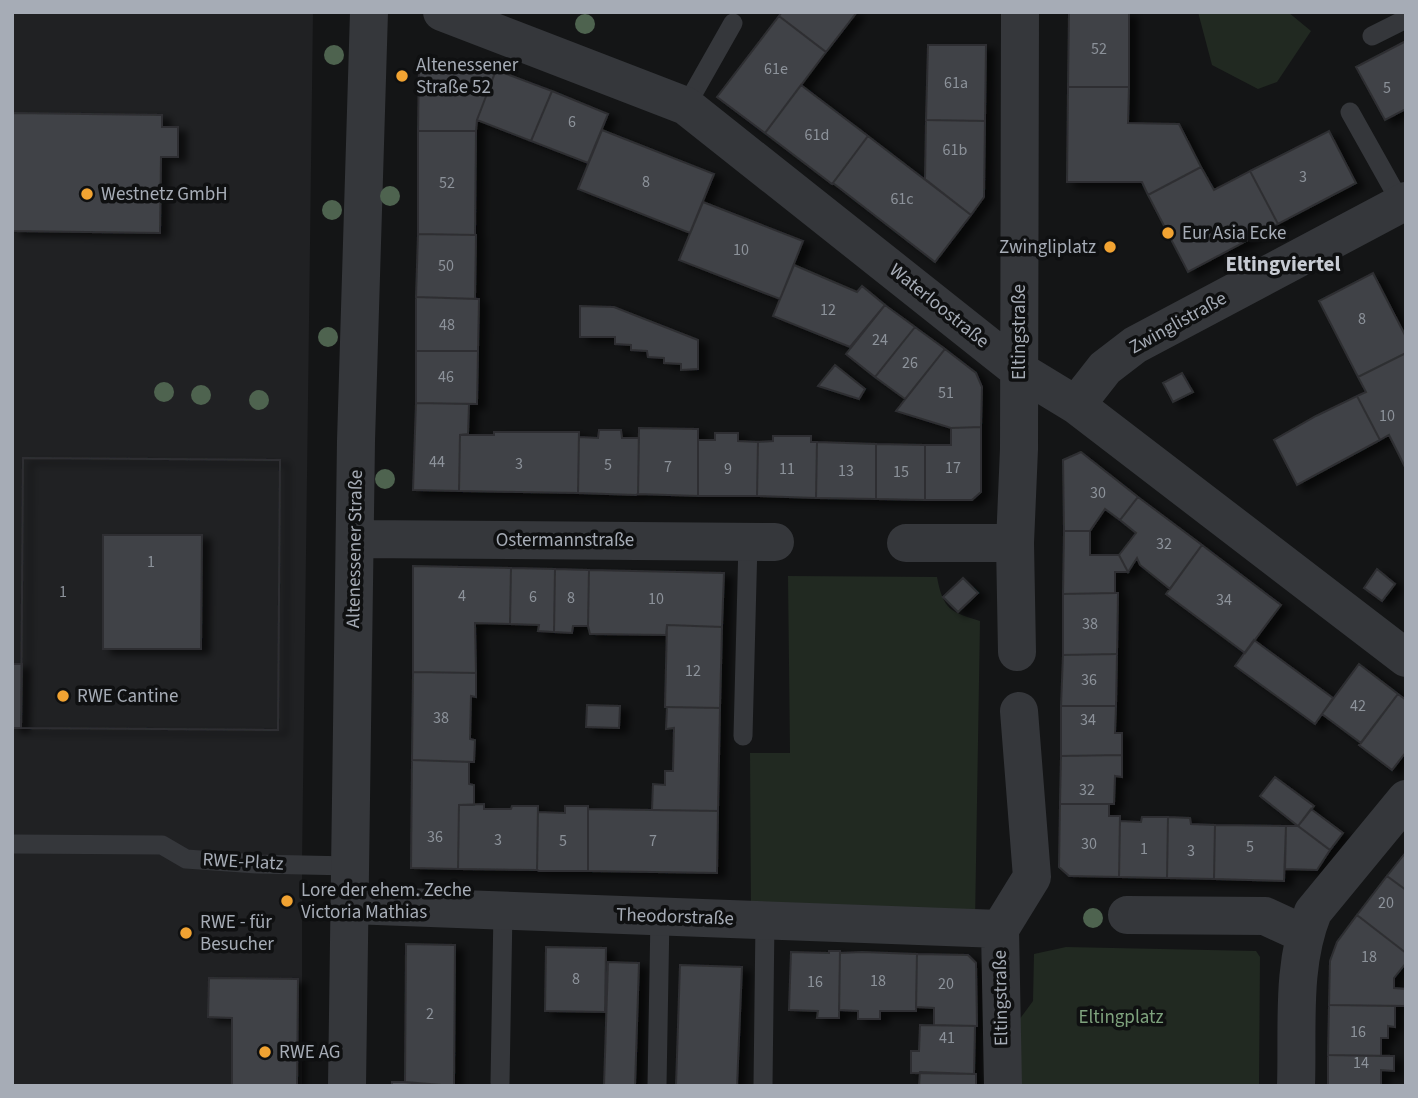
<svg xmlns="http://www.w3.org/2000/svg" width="1418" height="1098" font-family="'Source Sans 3',sans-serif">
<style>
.built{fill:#202123}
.green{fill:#212921}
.building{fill:#404246;stroke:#2e2f32;stroke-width:2;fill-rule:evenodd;filter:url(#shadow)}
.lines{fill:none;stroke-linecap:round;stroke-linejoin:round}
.service{stroke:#35373b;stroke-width:19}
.minor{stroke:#35373b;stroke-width:38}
.tree{fill:#4e634f}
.poi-dot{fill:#f1a332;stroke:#0f1011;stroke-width:2.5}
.labels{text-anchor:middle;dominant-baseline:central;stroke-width:7;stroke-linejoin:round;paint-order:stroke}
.number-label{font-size:16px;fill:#8c929a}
.poi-label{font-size:19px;fill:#a6acb6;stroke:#0f1011;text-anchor:start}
.street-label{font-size:19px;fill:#a6acb6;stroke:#0f1011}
.park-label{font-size:19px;fill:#7ea27d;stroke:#0f1011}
.neighbourhood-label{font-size:21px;font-weight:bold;fill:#c7cbd3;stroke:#0f1011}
</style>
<defs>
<filter id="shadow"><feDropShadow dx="8" dy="4.5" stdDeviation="3.5" flood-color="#0009"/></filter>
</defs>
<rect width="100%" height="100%" fill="#141516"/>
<path class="built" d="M12 12H313L302 865V1086H12Z"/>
<path class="green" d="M1198 12H1288L1311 31 1277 82 1258 89 1212 65Z
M788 576 937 577C943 609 950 612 980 621L975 923 751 916 750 753H790Z
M1066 947 1256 951 1260 957 1259 1086H1018L1019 1020 1033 1001 1034 954Z"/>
<path class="building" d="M782 12H857L826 52 779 16Z
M1069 12H1129V87H1068Z
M779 16 826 52 765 133 717 97Z
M1406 41V109L1385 120 1356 67Z
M928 45H986L985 121 926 120Z
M419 63 479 64 496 70 477 120 476 131H418Z
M496 70 552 91 531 141 477 120Z
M801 85 868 136 832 184 765 133Z
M1068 87H1129L1128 123 1179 124 1201 167 1148 195 1142 182H1067Z
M552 91 608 114 588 163 531 141Z
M12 113 162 115V127H178V157H161L160 233 12 231Z
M926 120 985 121 984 197 971 215 925 179Z
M602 130 714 174 690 233 578 189Z
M418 131H476L475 235 418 234Z
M1329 131 1356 183 1278 224 1250 171Z
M868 136 971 215 935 262 833 183Z
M1201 167 1214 190 1250 171 1278 224 1188 272 1148 195Z
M703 202 803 241 780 299 679 260Z
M418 234 476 235 475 299 416 297Z
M794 265 857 292 862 286 885 305 850 347 773 316Z
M1373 273 1406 337V353L1358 377 1319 301Z
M416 297 479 299 478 351H416Z
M885 305 915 327 875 377 846 354Z
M580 306 614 307 698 340V369L681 370V364L664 363V358L648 357 647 351 631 350V345L615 344V337H580Z
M915 327 945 349 905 399 875 377Z
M945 349 976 373 982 387 981 427 951 428 896 411Z
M416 351H478L477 404 416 403Z
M1406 353V469L1389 435 1380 440 1357 396 1366 392 1358 377Z
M835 365 865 389 859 399 818 386Z
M1182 373 1193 392 1173 402 1163 383Z
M1357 396 1380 440 1297 485 1274 440 1316 416Z
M416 403 469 404 468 434 460 435 459 491 413 490Z
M981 427V492L972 500H925V445H951V428Z
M639 428 698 429V496L638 494Z
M599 430H621L622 438H639L638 494 636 495 578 493 579 437 598 438Z
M494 432H579L578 493 459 491 460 435H494Z
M715 433H738V441L758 442 757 496H698V440H715Z
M773 436H811V442H817L816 498 757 496 758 442 773 441Z
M817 442 876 444V499L816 498Z
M876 444 925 445V500L876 499Z
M1081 452 1138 497 1120 520 1105 509 1090 531H1064L1063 460Z
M23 458 280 460 278 730 21 728ZM103 535H202L201 649H103Z
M23 458 280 460 278 730 21 728Z
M1138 497 1202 545 1170 589 1140 565 1137 558 1128 572 1119 555 1136 533 1120 520Z
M1064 531H1090V555H1119L1128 572H1115V593L1063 594Z
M1202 545 1281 605 1245 653 1166 594Z
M413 566 511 568 510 624 475 623 476 673 413 672Z
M511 568 555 569 554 632 538 631 539 625 510 624Z
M555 569 589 570 588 626H573L572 633 554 632Z
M1377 569 1395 584 1382 601 1364 588Z
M589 570 724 573 722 627 667 625 666 635 590 634 588 626Z
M963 578 978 593 958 612 943 597Z
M1115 593H1118L1117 654 1063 655V594Z
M667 625 722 627 720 708 665 707Z
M1254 640 1333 698 1315 724 1235 666Z
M1117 654 1116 706H1061L1063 655Z
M12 664H22L21 728H12Z
M1359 664 1398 694 1361 743 1322 714Z
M413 672 476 673V697L471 696 470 739 475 740 474 762 412 760Z
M1398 694 1406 700V752L1392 770 1359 745Z
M587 705 620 706 619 728 586 727Z
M1061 706H1116L1115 733H1122V755L1061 756Z
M667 707 720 708 718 811 652 810 653 784 665 785V771H673L674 728 666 729Z
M1122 755V777L1115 776 1114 804H1060L1061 756Z
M412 760 469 762V784L474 785V805H459L458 869 411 868Z
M1275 777 1314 806 1298 826 1260 796Z
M484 804V809H511L512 806H538L537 870 458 869 459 805Z
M1060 804H1109V816H1120L1119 877 1069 876 1059 867Z
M565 806H588V871H539L537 870 538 812 565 813Z
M588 809 718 811 717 873 588 871Z
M1311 809 1343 833 1330 850 1298 826Z
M1142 817H1168L1167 878 1119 877 1120 821 1141 822Z
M1168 817 1190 818 1191 824 1215 825 1214 879 1167 878Z
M1215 825 1286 826 1284 881 1214 879Z
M1286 826H1298L1330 850 1317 870 1285 869Z
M1406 852V890L1387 876Z
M1387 876 1406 890V953L1357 915Z
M1357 915 1406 953V963L1394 978V988L1406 989V1006L1329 1005 1330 961 1337 942Z
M406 944 455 945 454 1086 405 1082Z
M546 947 606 948 605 1012 545 1011Z
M829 951H840L839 1018H817L818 1011 789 1010 791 952 829 953Z
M862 952 917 954 916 1011H880V1019H858V1011L839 1010 840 953Z
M917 954 968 955 976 963 977 1026 934 1025V1008L916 1007Z
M608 962 639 963 635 1086H604Z
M680 965 742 967 737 1086H676Z
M209 978 298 979 297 1086H232V1018L208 1017Z
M1329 1005 1395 1006V1027L1388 1026V1038H1381V1056L1328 1055Z
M920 1025 975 1026 974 1074 911 1073V1051H919Z
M1328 1055 1394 1056V1071L1381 1070V1086H1328Z
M920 1072 974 1074H976V1086H919Z
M392 1082H405L433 1086H392Z"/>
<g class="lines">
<path class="service" d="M1372 36 1406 19
M686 106 733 23
M1350 112 1401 203
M743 736 748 542
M12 844 162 845 186 859 257 864 351 866
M500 1083 503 910
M657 1086 660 916
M763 1086 765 920"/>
<path class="minor" d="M442 12 686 106 1020 371 1076 405 1406 658
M1076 405 1105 368 1135 345 1406 201
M355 539 775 542
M906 543H1015
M1017 652 1015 543 1019 449 1020 12
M351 905 1000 929
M1127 915 1265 916 1304 934
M347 1086 356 441 369 12
M1003 1086 1000 929 1032 877 1019 711
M1296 1086C1298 1028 1291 966 1313 912L1406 799"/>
</g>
<g class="tree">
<circle cx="585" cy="24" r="10"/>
<circle cx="334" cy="55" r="10"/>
<circle cx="390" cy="196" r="10"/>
<circle cx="332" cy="210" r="10"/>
<circle cx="328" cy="337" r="10"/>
<circle cx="164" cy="392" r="10"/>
<circle cx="201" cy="395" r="10"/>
<circle cx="259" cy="400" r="10"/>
<circle cx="385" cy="479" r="10"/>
<circle cx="1093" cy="918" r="10"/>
</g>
<g class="poi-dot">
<circle cx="402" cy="76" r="7"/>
<circle cx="87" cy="194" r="7"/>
<circle cx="1168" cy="233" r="7"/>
<circle cx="1110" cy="247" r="7"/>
<circle cx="63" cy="696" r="7"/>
<circle cx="287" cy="901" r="7"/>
<circle cx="186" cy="933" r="7"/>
<circle cx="265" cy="1052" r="7"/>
</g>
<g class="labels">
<g class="number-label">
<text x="1099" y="49">52</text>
<text x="776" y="69">61e</text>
<text x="956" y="83">61a</text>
<text x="1387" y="88">5</text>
<text x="572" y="122">6</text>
<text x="817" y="135">61d</text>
<text x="955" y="150">61b</text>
<text x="1303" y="177">3</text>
<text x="646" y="182">8</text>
<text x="447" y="183">52</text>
<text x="902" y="199">61c</text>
<text x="741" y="250">10</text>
<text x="446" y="266">50</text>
<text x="828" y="310">12</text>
<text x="1362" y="319">8</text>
<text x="447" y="325">48</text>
<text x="880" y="340">24</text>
<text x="910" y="363">26</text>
<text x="446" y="377">46</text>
<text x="946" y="393">51</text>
<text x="1387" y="416">10</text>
<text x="437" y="462">44</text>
<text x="519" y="464">3</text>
<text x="608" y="465">5</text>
<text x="668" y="467">7</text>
<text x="953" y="468">17</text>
<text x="728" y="469">9</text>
<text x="787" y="469">11</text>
<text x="846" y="471">13</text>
<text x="901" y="472">15</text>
<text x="1098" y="493">30</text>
<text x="1164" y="544">32</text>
<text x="151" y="562">1</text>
<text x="63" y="592">1</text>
<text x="462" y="596">4</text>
<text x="533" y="597">6</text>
<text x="571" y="598">8</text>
<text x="656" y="599">10</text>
<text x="1224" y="600">34</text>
<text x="1090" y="624">38</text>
<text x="693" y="671">12</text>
<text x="1089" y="680">36</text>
<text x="1358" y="706">42</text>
<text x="441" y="718">38</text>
<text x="1088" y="720">34</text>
<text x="1087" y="790">32</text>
<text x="435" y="837">36</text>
<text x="498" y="840">3</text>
<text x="563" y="841">5</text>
<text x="653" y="841">7</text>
<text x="1089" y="844">30</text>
<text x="1250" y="847">5</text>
<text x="1144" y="849">1</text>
<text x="1191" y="851">3</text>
<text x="1386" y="903">20</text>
<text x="1369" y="957">18</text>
<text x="576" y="979">8</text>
<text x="878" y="981">18</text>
<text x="815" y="982">16</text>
<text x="946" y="984">20</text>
<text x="430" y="1014">2</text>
<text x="1358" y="1032">16</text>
<text x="947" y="1038">41</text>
<text x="1361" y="1063">14</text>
</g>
<g class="poi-label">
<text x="416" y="65">Altenessener<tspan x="416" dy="22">Straße 52</tspan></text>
<text x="101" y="194">Westnetz GmbH</text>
<text x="1182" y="233">Eur Asia Ecke</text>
<text x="1096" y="247" text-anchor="end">Zwingliplatz</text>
<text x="77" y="696">RWE Cantine</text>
<text x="301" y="890">Lore der ehem. Zeche<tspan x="301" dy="22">Victoria Mathias</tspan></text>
<text x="200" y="922">RWE - für<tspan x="200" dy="22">Besucher</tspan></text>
<text x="279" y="1052">RWE AG</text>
</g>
<g class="street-label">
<text transform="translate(939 306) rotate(39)">Waterloostraße</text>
<text transform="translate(1178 323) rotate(-29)">Zwinglistraße</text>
<text transform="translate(1019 332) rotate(-90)">Eltingstraße</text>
<text x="565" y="540">Ostermannstraße</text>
<text transform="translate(355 549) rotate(-89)">Altenessener Straße</text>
<text transform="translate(243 862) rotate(3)">RWE-Platz</text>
<text transform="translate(675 917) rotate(2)">Theodorstraße</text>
<text transform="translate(1001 998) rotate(-91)">Eltingstraße</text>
</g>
<g class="park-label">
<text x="1121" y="1017">Eltingplatz</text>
</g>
<g class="neighbourhood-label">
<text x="1283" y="264">Eltingviertel</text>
</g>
</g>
<rect width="1418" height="1098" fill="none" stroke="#a6acb6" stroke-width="28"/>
</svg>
